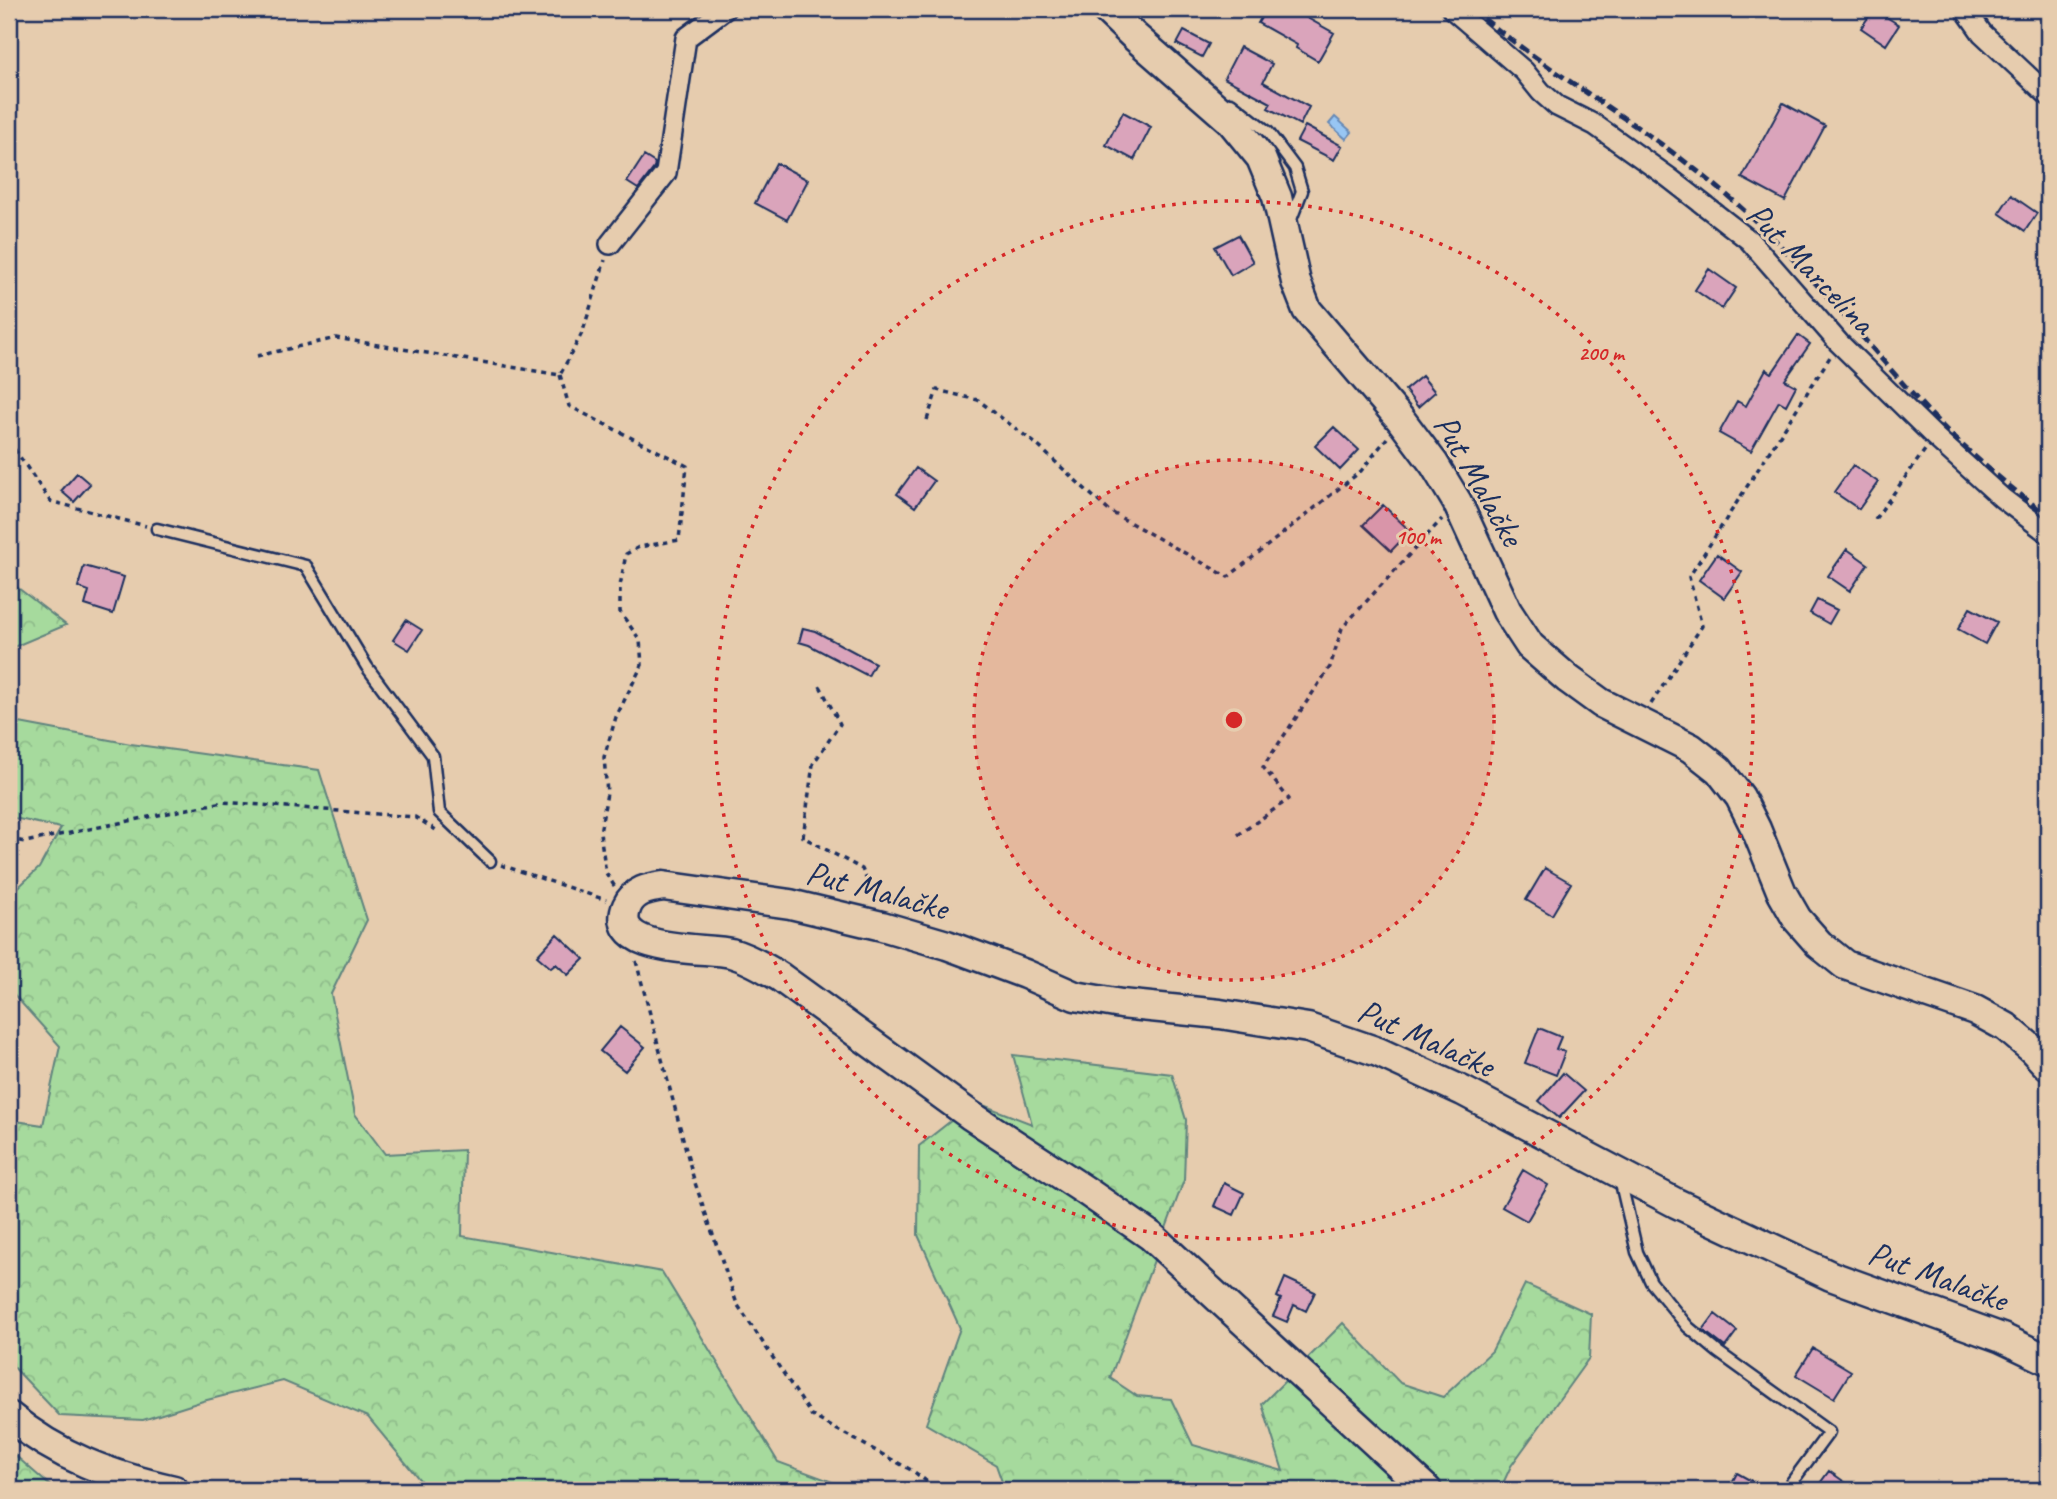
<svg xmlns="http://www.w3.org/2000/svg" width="2057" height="1499" font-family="Caveat,sans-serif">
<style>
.forest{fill:url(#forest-crowns);stroke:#60847e;stroke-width:2}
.water{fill:url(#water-ripples);stroke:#668ab7;stroke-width:2}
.building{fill:#daa4bb;stroke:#1b2f5e;stroke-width:2}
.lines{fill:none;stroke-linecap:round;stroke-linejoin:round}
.lane-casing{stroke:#1b2f5e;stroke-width:15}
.street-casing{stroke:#1b2f5e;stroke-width:24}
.secondary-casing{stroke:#1b2f5e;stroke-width:33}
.path{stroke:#1b2f5e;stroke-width:3.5;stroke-dasharray:5 5;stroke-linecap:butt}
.lane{stroke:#e6ccae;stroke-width:10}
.street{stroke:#e6ccae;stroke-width:19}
.secondary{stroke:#e6ccae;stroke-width:28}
.rail{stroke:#1b2f5e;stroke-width:5;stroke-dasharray:10 5;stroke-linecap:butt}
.ring{fill:none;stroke:#d62828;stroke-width:3.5;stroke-dasharray:3.5 7}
.labels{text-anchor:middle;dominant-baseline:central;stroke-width:6;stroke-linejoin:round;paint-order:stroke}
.street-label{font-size:35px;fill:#1b2f5e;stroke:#e6ccae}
.centre{fill:#d62828;stroke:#e6ccae;stroke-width:3.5}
.ring-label{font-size:21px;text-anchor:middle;font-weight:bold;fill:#d62828;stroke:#e6ccae;stroke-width:6;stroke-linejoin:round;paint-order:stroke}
</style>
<defs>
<pattern id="forest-crowns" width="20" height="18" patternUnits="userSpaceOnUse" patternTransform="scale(1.75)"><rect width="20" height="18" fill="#a6da9d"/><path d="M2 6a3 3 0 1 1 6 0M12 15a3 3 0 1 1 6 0" fill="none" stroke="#8ebb8a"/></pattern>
<pattern id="water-ripples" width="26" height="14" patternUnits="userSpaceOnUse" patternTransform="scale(1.75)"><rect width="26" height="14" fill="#98c6f3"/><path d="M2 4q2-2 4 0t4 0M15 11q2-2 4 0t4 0" fill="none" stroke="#82aad3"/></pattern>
</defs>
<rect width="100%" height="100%" fill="#e6ccae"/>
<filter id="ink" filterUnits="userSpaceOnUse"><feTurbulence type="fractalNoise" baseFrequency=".0143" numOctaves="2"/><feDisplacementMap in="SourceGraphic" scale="14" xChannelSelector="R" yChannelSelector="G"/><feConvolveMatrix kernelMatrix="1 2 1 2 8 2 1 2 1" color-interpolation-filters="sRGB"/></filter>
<g filter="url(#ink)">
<path class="forest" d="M9 581 66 625 9 649Z
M9 721 131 744 319 770 367 920 331 994 355 1114 385 1154 464 1150 462 1236 662 1272 778 1462 854 1490H428L368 1417 283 1381 203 1401 143 1420 60 1416 9 1362V1120L43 1125 60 1046 9 989V896L39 868 61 828 9 817Z
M1013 1055 1172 1074 1186 1120 1184 1180 1110 1378 1137 1396 1171 1399 1193 1445 1283 1471 1262 1404 1343 1323 1400 1383 1443 1397 1492 1351 1525 1284 1591 1314 1589 1358 1511 1466 1500 1490H1005L996 1465 926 1424 960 1328 918 1235 919 1146 975 1102 1032 1124Z
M9 1450 55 1490H9Z"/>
<path class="water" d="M1335 117 1352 132 1346 139 1329 124Z"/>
<path class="building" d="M1266 9H1291L1334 33 1318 61 1296 48 1297 45 1258 23Z
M1874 9 1899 25 1886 45 1861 28Z
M1184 31 1209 44 1202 57 1177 44Z
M1240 47 1272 64 1263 82 1309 107 1300 125 1268 108 1271 103 1224 78Z
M1783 103 1825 126 1785 201 1742 178Z
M1123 112 1151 127 1134 160 1106 145Z
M1305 126 1342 146 1334 160 1297 141Z
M644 156 655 163 654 168 638 189 627 182Z
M776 163 808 180 787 220 755 203Z
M2011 195 2037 213 2025 231 1999 213Z
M1238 235 1253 262 1231 275 1215 247Z
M1709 269 1736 288 1722 309 1695 290Z
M1798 335 1810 344 1785 380 1796 386 1786 405 1779 401 1751 451 1719 433 1737 401 1746 406 1766 369 1772 373Z
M1422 376 1435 392 1418 407 1405 390Z
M1334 427 1359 450 1340 470 1315 446Z
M1853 465 1878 482 1859 509 1834 492Z
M916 468 934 481 915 507 897 494Z
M77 473 90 484 74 502 61 491Z
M1383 505 1410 531 1391 551 1363 525Z
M1847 549 1868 564 1850 591 1828 576Z
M1717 554 1742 572 1724 598 1699 580Z
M84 566 124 577 113 614 85 605 89 591 78 587Z
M1817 600 1837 610 1829 624 1810 613Z
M1970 608 1997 622 1985 644 1958 629Z
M406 620 422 630 409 650 393 640Z
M803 628 815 631 875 663 868 676 809 645 799 642Z
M1545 868 1571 883 1552 915 1526 900Z
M557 934 584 959 568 975 556 964 551 968 537 956Z
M620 1027 645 1047 625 1071 600 1051Z
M1539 1028 1561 1037 1556 1049 1565 1052 1556 1075 1525 1063Z
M1563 1073 1584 1091 1559 1118 1539 1101Z
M1523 1170 1548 1185 1527 1221 1502 1207Z
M1224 1183 1244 1193 1234 1215 1214 1206Z
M1285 1278 1315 1292 1306 1311 1294 1305 1287 1322 1273 1316 1281 1299 1277 1297Z
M1715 1314 1737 1331 1725 1347 1703 1330Z
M1813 1348 1851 1371 1834 1398 1796 1375Z
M1829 1471 1856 1490H1815Z
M1737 1473 1768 1490H1728Z"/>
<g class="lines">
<g class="lane-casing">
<path id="lane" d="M1231 103 1268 132 1295 168 1302 191 1290 222
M157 529 306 566 367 667 433 756 439 812 490 861
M1620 1179 1637 1252 1651 1282 1688 1327 1718 1352 1829 1432 1786 1490"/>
</g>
<g class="street-casing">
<path id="street" d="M1452 9 1524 71 1541 92 1557 106 1595 125 1668 177 1749 240 1839 343 1935 437 2002 498 2048 533
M1965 9 1982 33 2048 95
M610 244 666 173 686 38 725 9"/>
</g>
<g class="secondary-casing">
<path id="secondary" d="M1106 9 1134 36 1230 120 1261 158 1277 197 1296 282 1307 310 1401 420 1434 464 1457 502 1507 611 1530 646 1568 679 1601 703 1691 748 1719 770 1740 797 1756 829 1782 893 1797 919 1819 944 1845 965 1975 1010 2006 1027 2032 1049 2048 1066
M9 1416C58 1457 112 1476 174 1490
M1427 1490 1151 1236 1086 1191 970 1115 780 977C764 967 748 958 731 953 706 947 607 954 627 906 634 890 649 888 663 886L790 904 882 926 947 945 1025 974 1075 996 1121 1004 1220 1014 1308 1028 1378 1052 1463 1091 1676 1203 1831 1276 2002 1338 2048 1360"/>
</g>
<path class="path" d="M257 356 336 338 560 375 583 331 605 260
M560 375 569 406 687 466 679 540 639 547 626 554 620 586V612L640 640 642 665 616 717 604 757 607 793 600 833 606 873 615 887
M927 420 937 390 978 400 1036 444 1109 511 1228 577 1361 471 1387 438
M9 441 50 501 146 526
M1875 519 1925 450
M820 686 840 724 813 764 803 837 862 869 877 903
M1651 704 1702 626 1689 577 1830 357
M1238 835 1289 799 1263 767 1330 667 1342 628 1442 519
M9 839 25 842 223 802 415 817 436 830
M501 865 606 900
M636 961 694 1180 737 1304 812 1416 913 1471 938 1490"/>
<use href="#lane" class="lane"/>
<use href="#street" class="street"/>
<use href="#secondary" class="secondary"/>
<path class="rail" d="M1472 9C1556 79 1655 131 1737 204 1802 262 1856 331 1914 396 1954 441 2000 480 2048 516"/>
</g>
</g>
<circle cx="1234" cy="720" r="260" fill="#d62828" fill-opacity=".12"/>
<g class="ring">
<circle cx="1234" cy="720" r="260"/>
<circle cx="1234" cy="720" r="519"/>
</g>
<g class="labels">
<g class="street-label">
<text transform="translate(1811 268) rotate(46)">Put Marcelina</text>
<text transform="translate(1479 480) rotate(60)">Put Malačke</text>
<text transform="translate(877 890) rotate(15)">Put Malačke</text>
<text transform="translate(1426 1038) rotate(24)">Put Malačke</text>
<text transform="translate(1938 1276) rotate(20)">Put Malačke</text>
</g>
</g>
<circle cx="1234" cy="720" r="10" class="centre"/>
<g class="ring-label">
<text x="1601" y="360">200 m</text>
<text x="1418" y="544">100 m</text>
</g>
<rect width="2057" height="1499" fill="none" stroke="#e6ccae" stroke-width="35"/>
<rect x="18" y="18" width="2022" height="1464" fill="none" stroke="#1b2f5e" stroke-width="2.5" filter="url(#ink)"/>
</svg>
